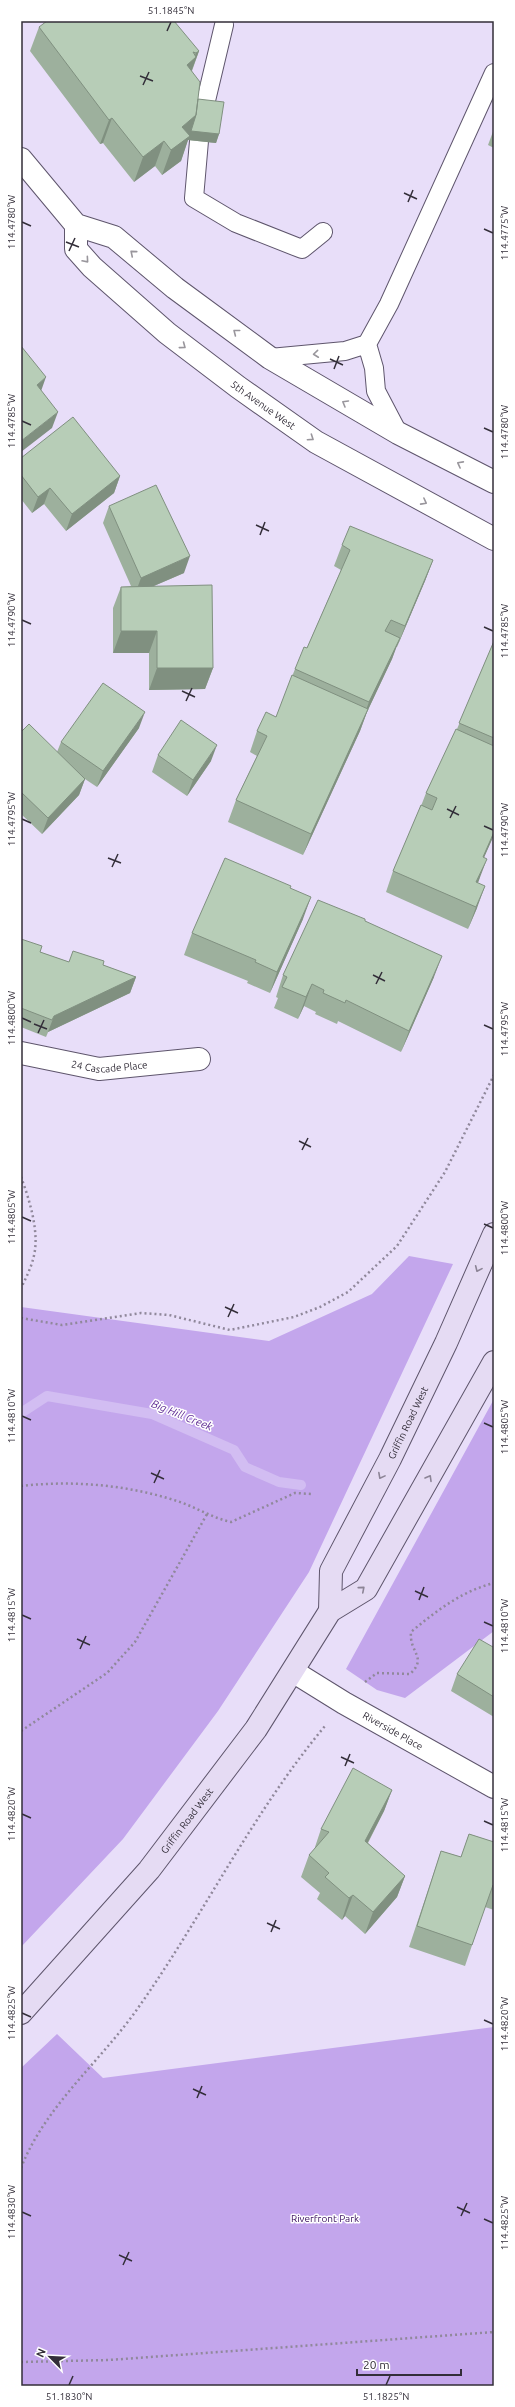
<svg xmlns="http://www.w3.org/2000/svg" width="515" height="2407" font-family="Ubuntu,sans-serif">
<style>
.green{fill:#c3a6ec}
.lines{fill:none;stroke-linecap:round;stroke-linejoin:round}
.stream{stroke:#d2bdf2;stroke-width:10}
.service-casing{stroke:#5e556c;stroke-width:20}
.minor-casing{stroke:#5e556c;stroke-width:24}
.tertiary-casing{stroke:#5e556c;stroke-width:24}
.secondary-casing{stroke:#5e556c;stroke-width:24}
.path{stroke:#90889b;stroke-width:2.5;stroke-dasharray:2 3;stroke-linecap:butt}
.service{stroke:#fff;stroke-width:18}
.minor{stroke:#fff;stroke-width:22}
.tertiary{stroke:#fff;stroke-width:22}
.secondary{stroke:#e5dbf3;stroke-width:22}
.wall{fill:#9db09d}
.shaded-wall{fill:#809080}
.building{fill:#b7cdb7;stroke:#809080}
.oneway{stroke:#99969c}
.oneway2{stroke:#8c8496}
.ticks{fill:none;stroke:#332e39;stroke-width:1.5}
.labels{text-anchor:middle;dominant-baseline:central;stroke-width:3;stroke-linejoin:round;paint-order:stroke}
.street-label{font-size:10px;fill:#332e39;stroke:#fff}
.park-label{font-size:10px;fill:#370d5b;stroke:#fff}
.water-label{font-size:11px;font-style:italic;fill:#633196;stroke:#fff}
.neatline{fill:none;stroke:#332e39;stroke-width:1.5}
.ticks-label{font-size:10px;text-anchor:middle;fill:#332e39}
</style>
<rect width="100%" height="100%" fill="#e8def9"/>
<path class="green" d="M409 1256 453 1264 309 1572 218 1711 123 1839 21 1947V1307L269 1341 372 1294Z
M494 1399V1631L405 1698 377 1690 346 1669Z
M494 2027V2386H21V2068L57 2034 103 2078Z"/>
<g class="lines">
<path class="stream" d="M21 1413 47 1396 152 1414 234 1450 245 1467 279 1482 301 1485"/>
<g class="service-casing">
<path id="service" d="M204 109 224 25
M199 141 194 198 236 223 302 249 323 232
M270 358 345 351 367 344
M398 433 376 391 374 368 367 344 389 304 494 73"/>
</g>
<g class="minor-casing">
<g id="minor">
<path id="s1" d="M21 1053 99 1069 199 1059"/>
<path id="s2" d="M294 1672 344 1703 494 1787"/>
</g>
</g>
<g class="tertiary-casing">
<g id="tertiary">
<path d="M21 159 76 225 114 237 175 288 270 358 398 433 494 482"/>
<path id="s3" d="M76 225V249L92 267 167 333 238 387 316 442 494 539"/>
</g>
</g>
<g class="secondary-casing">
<g id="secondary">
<path id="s4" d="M330 1611 331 1571 390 1459 446 1343 494 1234"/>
<path id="s5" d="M21 2013 149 1870 256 1729 330 1611 366 1589 494 1362"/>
</g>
</g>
<path class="path" d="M21 1177C29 1198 38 1228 35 1250 33 1264 27 1276 21 1288
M21 1318 62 1325 141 1313 169 1315 230 1330 294 1317 320 1307 348 1292 397 1246 445 1172 494 1075
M21 1486C73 1480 128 1485 177 1501 196 1507 212 1518 231 1522L295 1493 312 1494
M365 1682 377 1673 410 1674C428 1657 409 1653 411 1632 436 1611 462 1591 494 1583
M21 1731 107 1673 135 1642 207 1514
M21 2168C45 2106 101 2061 138 2008 203 1916 253 1812 325 1726
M21 2362 109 2360 494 2332"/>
<use href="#service" class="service"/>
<use href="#minor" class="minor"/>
<use href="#tertiary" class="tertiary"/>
<use href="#secondary" class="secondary"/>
</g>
<path class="wall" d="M39 27 199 51 192 71 198 99 219 134 216 143 188 140 181 161 162 175 155 166 134 182 103 143 100 144 30 51Z
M494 129V148L488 145Z
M21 458 120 476 114 493 66 531 44 504 32 513 21 499Z
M109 506 184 573 154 586 213 668 205 689 149 690V653H113V608L121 587 131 586 103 523Z
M342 545 433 560 425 581 397 647H396L392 659 367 712 360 731 303 855 228 822 236 800 257 756 250 752 257 731 276 717 295 669 307 648 341 570 334 566Z
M494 641V835L484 857 479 880 478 883 477 908 468 929 386 892 393 871 421 806 426 793 457 729Z
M139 728 97 787 85 779 79 795 42 834 21 814V732L57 752 61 742Z
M158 755 211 761 187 796 152 772Z
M290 888 303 919 270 993 247 983 248 981 184 955 192 933Z
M365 921 434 977 401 1052 338 1021 337 1024 315 1014 316 1012 304 1006 298 1019 274 1008 278 998 276 997 283 975Z
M21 939 40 952 69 962 103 965 136 977 130 993 48 1032 46 1037 21 1027Z
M494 1646V1717L451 1691 457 1674 493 1647Z
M392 1790 384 1811 368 1843 405 1876 397 1897 365 1934 345 1916 342 1920 317 1899 320 1893 301 1877 309 1855 314 1850 321 1829Z
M469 1834 494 1842V1910L485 1907 465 1966 409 1947 441 1851 461 1857Z"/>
<path class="shaded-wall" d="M199 51 190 75 187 65 194 58 196 53Z
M196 115 219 134 216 143 188 140 181 161 162 175 171 150 182 127Z
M112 118 103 143 100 144 109 120Z
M164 141 155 166 134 182 143 157Z
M46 377 40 394 37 385Z
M58 412 52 428 21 452V441Z
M120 476 114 493 66 531 72 514Z
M50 488 44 504 32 513 38 497Z
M190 556 184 573 135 594 141 578Z
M433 560 425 581 397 647 405 626Z
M121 631H157L149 653H113Z
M400 638 392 659 367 712 360 731 303 855 311 834 361 723 369 702Z
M157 668H213L205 689 149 690Z
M145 712 139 728 97 787 103 771Z
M217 745 211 761 187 796 193 780Z
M85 779 79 795 42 834 48 818Z
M494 832V835L475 878 483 857Z
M487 859 479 880 468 904 476 882Z
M485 886 477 908 468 929 476 907Z
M311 897 303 919 270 993 277 972Z
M442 956 434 977 401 1052 409 1031Z
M136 977 130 993 48 1032 46 1037 54 1016Z
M312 984 304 1006 298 1019 306 997Z
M392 1790 384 1811 357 1863 365 1841Z
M405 1876 397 1897 365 1934 373 1912Z
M353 1895 345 1916 342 1920 349 1898Z"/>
<path class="building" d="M47 21H174L199 51 196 53 193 52 196 57 187 65 200 82 196 115 182 127 190 136 171 150 164 141 143 157 112 118 109 120 39 27Z
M198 99 224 102 219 134 191 131 196 115Z
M21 346 46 377 37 385 58 412 21 441Z
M73 417 120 476 72 514 50 488 38 497 21 475V458Z
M156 485 190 556 141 578 109 506Z
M350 526 433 560 405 626 391 620 385 631 400 638 369 702 295 669 304 647 307 648 350 550 342 545Z
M212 585 213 668H157V631H121V587Z
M494 641V738L459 723Z
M292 675 368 709 311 834 236 800 267 736 257 731 266 712 276 717Z
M103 683 145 712 103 771 61 742Z
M181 720 217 745 193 780 158 755Z
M29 724 85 779 48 818 21 792V732Z
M456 729 494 746V832L483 857 487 859 476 882 485 886 476 907 393 871 421 805 432 810 437 798 426 793Z
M225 858 291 886 290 888 311 897 277 972 255 962 256 960 192 933Z
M318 900 365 919V921L442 956 409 1031 346 1000 345 1003 323 993 324 990 312 984 306 997 282 987 287 977 283 975Z
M21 939 42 946 40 952 69 962 73 951 104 961 103 965 136 977 54 1016 52 1020 21 1008Z
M479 1639 493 1647 494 1646V1697L457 1674Z
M353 1768 392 1790 365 1841 405 1876 373 1912 353 1895 349 1898 325 1877 329 1873 309 1855 329 1832 321 1829Z
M469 1834 494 1842V1886L493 1885 472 1945 417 1926 441 1851 461 1857Z"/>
<defs><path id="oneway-chevron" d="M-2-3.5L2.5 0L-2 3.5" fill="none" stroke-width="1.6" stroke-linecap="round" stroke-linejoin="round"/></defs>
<g class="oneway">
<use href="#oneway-chevron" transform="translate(133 253) rotate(-140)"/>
<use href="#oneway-chevron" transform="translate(86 260) rotate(49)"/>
<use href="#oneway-chevron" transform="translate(236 332) rotate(-142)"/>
<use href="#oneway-chevron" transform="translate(183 346) rotate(37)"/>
<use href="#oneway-chevron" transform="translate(316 354) rotate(174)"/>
<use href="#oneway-chevron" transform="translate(345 403) rotate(-150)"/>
<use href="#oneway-chevron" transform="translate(311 438) rotate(34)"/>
<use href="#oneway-chevron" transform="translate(460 464) rotate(-152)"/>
<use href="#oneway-chevron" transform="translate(424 502) rotate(28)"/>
</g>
<g class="oneway2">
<use href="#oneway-chevron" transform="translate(478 1269) rotate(114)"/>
<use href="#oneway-chevron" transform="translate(381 1476) rotate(118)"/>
<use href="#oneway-chevron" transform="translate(429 1478) rotate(-60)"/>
<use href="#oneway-chevron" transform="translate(362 1589) rotate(-41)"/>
</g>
<path class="ticks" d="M167 31 171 22M140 76 153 81M143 85 149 72M404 193 417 199M408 202 413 190M22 222 31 226M484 229 493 233M66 242 79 247M69 251 75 238M330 359 343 365M334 369 339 356M22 421 31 425M484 428 493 432M256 525 269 531M260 535 265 522M22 620 31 624M484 627 493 631M182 691 195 697M186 701 192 688M447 809 459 815M450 818 456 806M22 819 31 823M484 826 493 830M108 858 121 863M112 867 118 854M373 975 385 981M376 984 382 972M22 1018 31 1022M34 1024 47 1029M484 1025 493 1029M38 1033 44 1020M299 1141 311 1147M302 1150 308 1138M22 1217 31 1221M484 1224 493 1228M225 1307 238 1313M228 1317 234 1304M22 1416 31 1420M484 1423 493 1427M151 1473 164 1479M154 1483 160 1470M415 1591 428 1597M419 1600 424 1587M22 1615 31 1619M484 1622 493 1626M77 1639 90 1645M80 1649 86 1636M341 1757 354 1763M345 1766 350 1754M22 1814 31 1818M484 1821 493 1825M267 1923 280 1929M271 1932 276 1920M22 2013 31 2017M484 2020 493 2024M193 2089 206 2095M197 2098 202 2086M457 2207 470 2213M22 2212 31 2216M461 2216 467 2203M484 2219 493 2223M119 2255 132 2261M123 2265 129 2252M69 2385 73 2376M386 2385 390 2376"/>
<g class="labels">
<g class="street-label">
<text stroke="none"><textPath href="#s3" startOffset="268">5th Avenue West</textPath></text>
<text stroke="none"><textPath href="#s1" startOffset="90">24 Cascade Place</textPath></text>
<text stroke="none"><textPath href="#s4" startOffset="207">Griffin Road West</textPath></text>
<text stroke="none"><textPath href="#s2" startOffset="115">Riverside Place</textPath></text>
<text stroke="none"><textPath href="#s5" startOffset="254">Griffin Road West</textPath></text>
</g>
<g class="park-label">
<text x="325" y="2218">Riverfront Park</text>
</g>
<g class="water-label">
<text transform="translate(182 1415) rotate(22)">Big Hill Creek</text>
</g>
</g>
<rect width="515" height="2407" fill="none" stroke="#ffffff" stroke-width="44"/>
<g transform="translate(50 2357) rotate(294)" stroke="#ffffff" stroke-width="3" paint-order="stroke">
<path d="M0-3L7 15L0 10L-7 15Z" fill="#332e39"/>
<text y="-6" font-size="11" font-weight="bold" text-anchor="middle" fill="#332e39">N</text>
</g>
<path d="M357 2369v6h104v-6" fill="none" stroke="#332e39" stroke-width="2"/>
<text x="363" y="2369" font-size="12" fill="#332e39" stroke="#ffffff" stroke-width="3" paint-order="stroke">20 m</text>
<rect x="22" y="22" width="471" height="2363" class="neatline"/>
<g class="ticks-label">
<text x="171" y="14">51.1845°N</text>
<text transform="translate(11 222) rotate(-90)" y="4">114.4780°W</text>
<text transform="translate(504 233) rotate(-90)" y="4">114.4775°W</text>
<text transform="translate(11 421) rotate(-90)" y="4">114.4785°W</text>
<text transform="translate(504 432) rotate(-90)" y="4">114.4780°W</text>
<text transform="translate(11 620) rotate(-90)" y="4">114.4790°W</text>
<text transform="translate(504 631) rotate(-90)" y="4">114.4785°W</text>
<text transform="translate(11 819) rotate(-90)" y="4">114.4795°W</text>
<text transform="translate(504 830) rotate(-90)" y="4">114.4790°W</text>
<text transform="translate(11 1018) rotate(-90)" y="4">114.4800°W</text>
<text transform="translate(504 1029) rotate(-90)" y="4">114.4795°W</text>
<text transform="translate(11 1217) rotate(-90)" y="4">114.4805°W</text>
<text transform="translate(504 1228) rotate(-90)" y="4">114.4800°W</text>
<text transform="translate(11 1416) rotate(-90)" y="4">114.4810°W</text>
<text transform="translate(504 1427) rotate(-90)" y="4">114.4805°W</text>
<text transform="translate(11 1615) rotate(-90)" y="4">114.4815°W</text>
<text transform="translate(504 1626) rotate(-90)" y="4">114.4810°W</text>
<text transform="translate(11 1814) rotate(-90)" y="4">114.4820°W</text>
<text transform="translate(504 1825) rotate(-90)" y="4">114.4815°W</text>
<text transform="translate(11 2013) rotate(-90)" y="4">114.4825°W</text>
<text transform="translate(504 2024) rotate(-90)" y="4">114.4820°W</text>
<text transform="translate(11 2212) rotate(-90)" y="4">114.4830°W</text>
<text transform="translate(504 2223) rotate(-90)" y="4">114.4825°W</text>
<text x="69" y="2400">51.1830°N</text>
<text x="386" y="2400">51.1825°N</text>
</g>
</svg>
